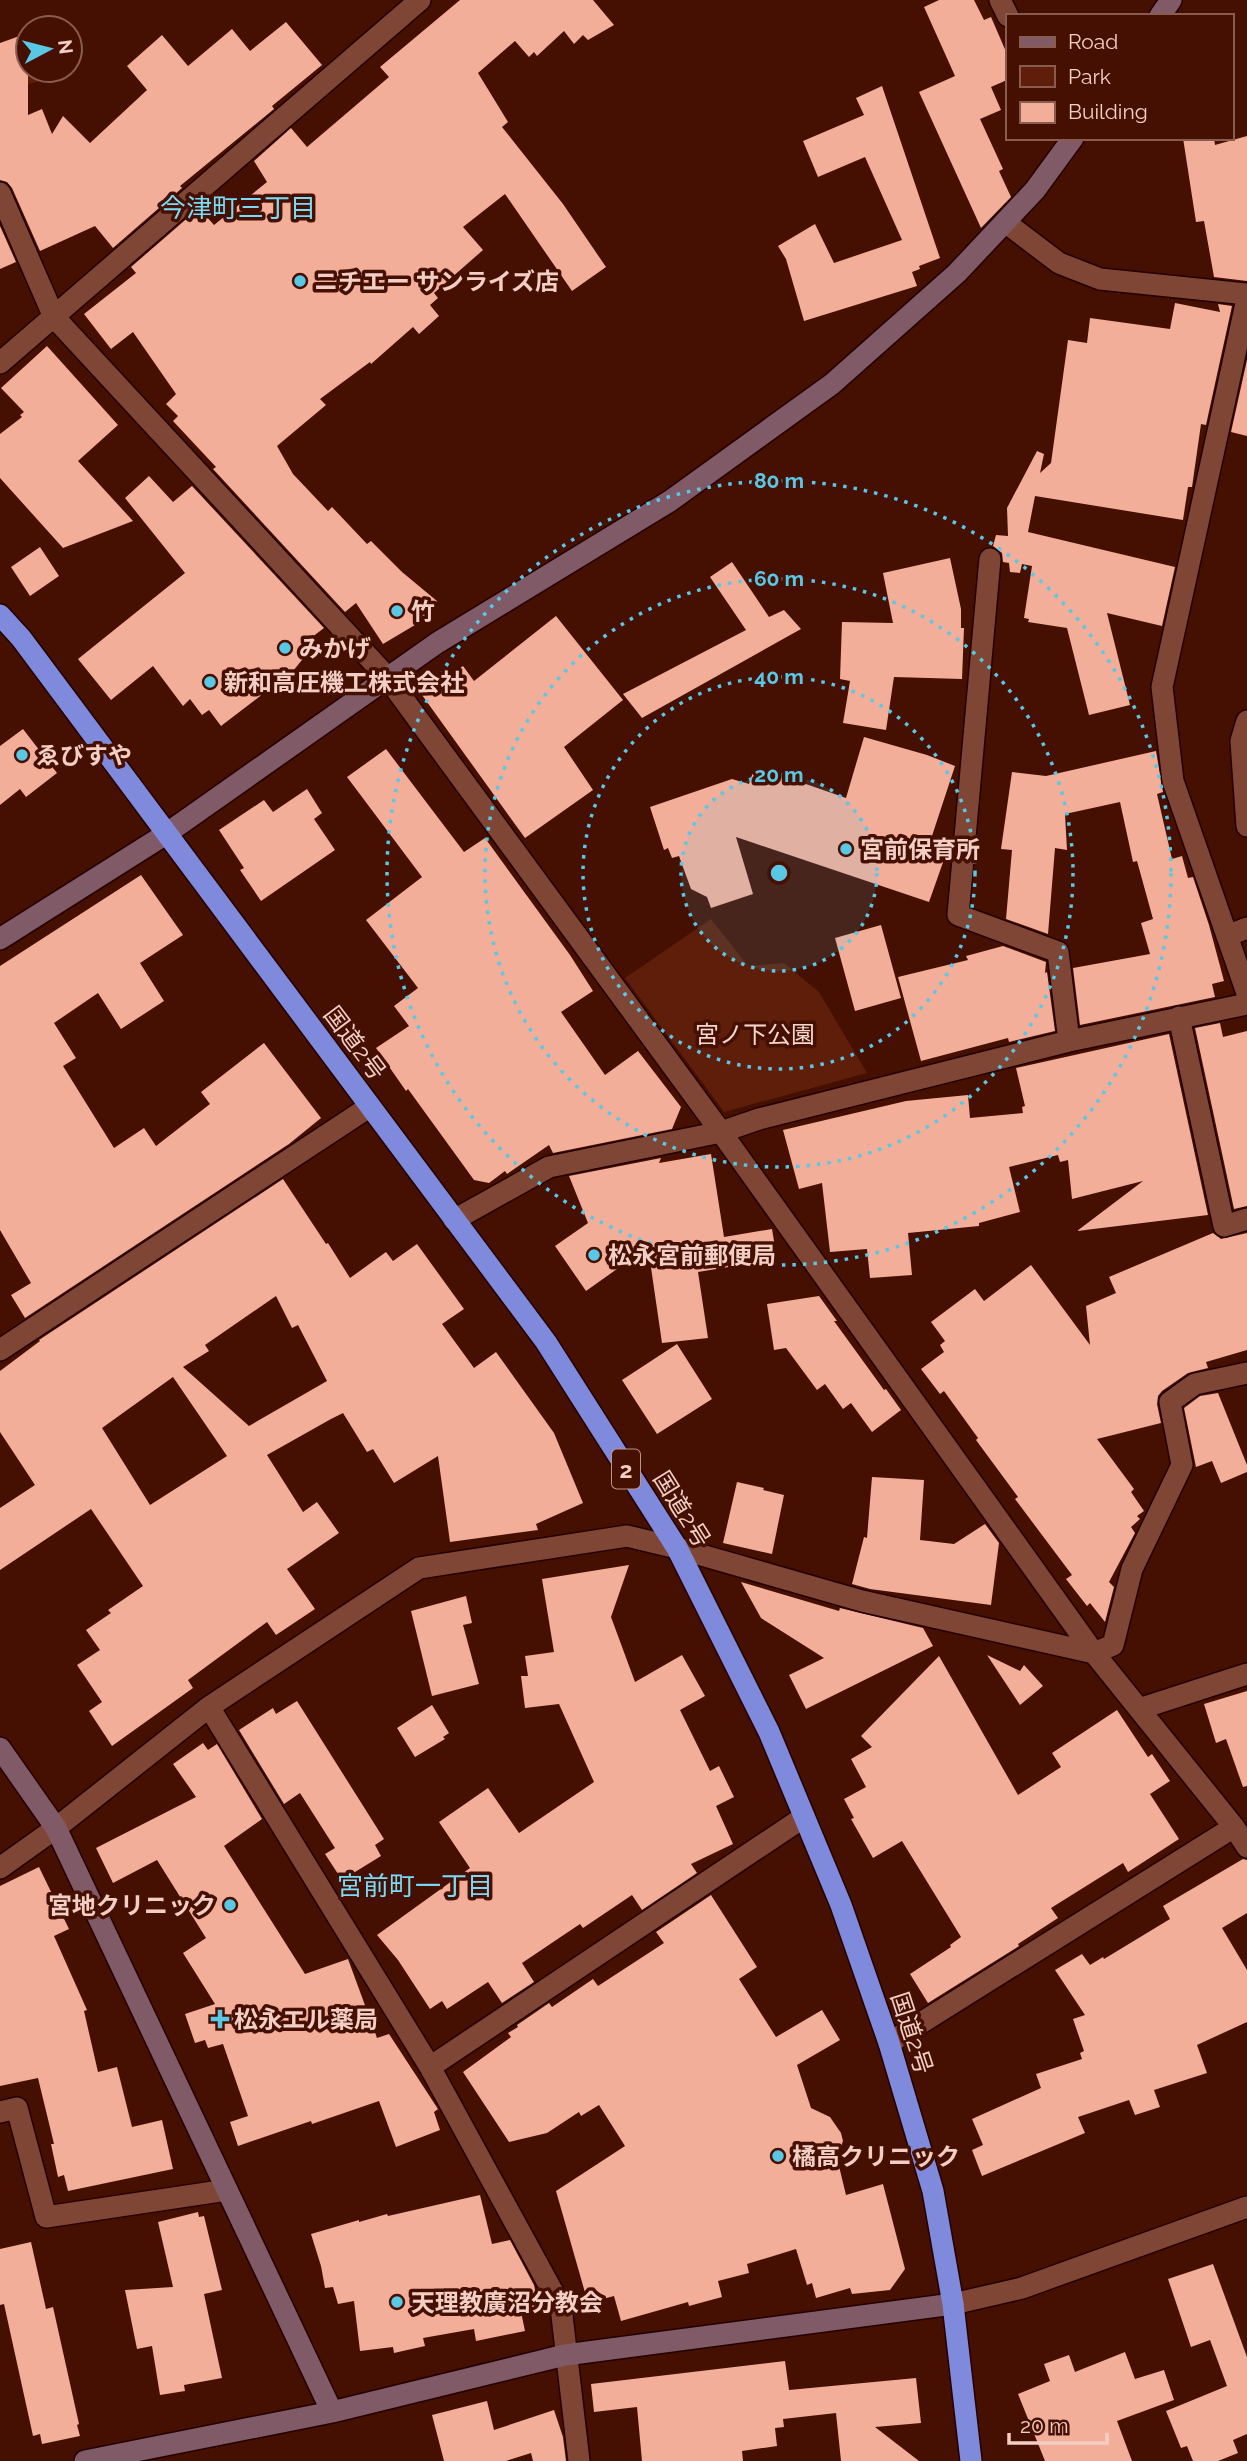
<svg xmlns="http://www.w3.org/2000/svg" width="1247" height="2461" font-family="Raleway,'Noto Sans JP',sans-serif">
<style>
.green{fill:#5f1e09}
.building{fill:#f3ae9a;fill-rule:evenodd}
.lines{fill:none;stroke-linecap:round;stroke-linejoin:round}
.street-casing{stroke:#240000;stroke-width:24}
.secondary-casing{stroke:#240000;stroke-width:24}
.highway-casing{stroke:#240000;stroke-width:24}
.street{stroke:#804635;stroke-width:21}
.secondary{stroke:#805a67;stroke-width:21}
.highway{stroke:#808adc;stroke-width:21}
.ring{fill:none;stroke:#59c8e5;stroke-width:3.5;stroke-dasharray:3.5 7}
.poi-dot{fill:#59c8e5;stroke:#450f01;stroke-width:2.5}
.labels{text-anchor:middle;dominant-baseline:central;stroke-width:7;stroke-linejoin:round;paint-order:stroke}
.shield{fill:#450f01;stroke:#be958a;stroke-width:2}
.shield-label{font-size:23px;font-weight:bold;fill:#f2cec4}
.poi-label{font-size:24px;font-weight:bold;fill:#f2cec4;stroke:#450f01;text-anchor:start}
.park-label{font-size:24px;fill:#f4d6ce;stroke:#450f01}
.street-label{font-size:24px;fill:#f2cec4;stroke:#450f01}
.neighbourhood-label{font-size:26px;fill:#78dcf6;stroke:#450f01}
.centre{fill:#59c8e5;stroke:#450f01;stroke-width:3.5}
.ring-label{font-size:21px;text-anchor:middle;font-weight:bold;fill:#59c8e5;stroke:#450f01;stroke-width:7;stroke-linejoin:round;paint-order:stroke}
</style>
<rect width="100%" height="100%" fill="#450f01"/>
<path class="green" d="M28 70 49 71 44 79 3 93 0 81Z
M711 919 748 966 784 963 819 992 867 1073 724 1112 625 978Z"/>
<path class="building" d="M460 0H593L614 25 588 40 583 35 574 44 564 31 537 56 534 52 529 57 515 41 478 73 508 122 502 127 563 204 606 267 572 291 505 194 463 227 483 250 434 293 438 298 430 305 439 316 419 334 413 327 371 364 370 362 320 399 326 405 277 446 293 474 328 511 332 507 367 544 371 541 402 572 437 601 425 619 383 644 356 603 345 612 213 469 216 467 173 421 178 416 166 404 176 394 133 332 111 349 84 314 136 273 131 267 199 208 214 225 267 182 254 161 291 128 307 147 389 77 380 67Z
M939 0H974L984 20 991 17 1007 54V80L991 87 1001 110 980 119 1003 169 999 171 1011 197 981 228 919 92 955 76 924 7Z
M286 22 322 65 272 106 274 109 180 186 182 188 113 248 95 226 40 251 12 188 7 182 0 180V43L28 33V115L42 109 52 134 63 116 90 143 147 90 127 66 162 35 188 66 232 29 250 51Z
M882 86 940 258 919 266 920 269 912 272 917 286 804 321 786 259 778 246 815 224 834 263 902 240 865 157 818 177 803 141 864 115 856 98Z
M1247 136V281L1214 277 1204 221 1196 222 1183 138H1214L1215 145Z
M0 226 16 262 0 269Z
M1175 303 1220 312 1218 304 1232 306 1206 425 1201 424 1192 487H1188L1183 520 1035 496 1028 532 1175 567 1162 626 1107 613 1130 705 1089 715 1067 628 1028 622 1029 619 1024 618 1032 566 1022 564 1020 573 1010 572 1009 563 1003 562 1002 553 993 546 996 535 1008 536 1007 508 1037 451 1044 454 1040 473 1051 463 1068 340 1087 343 1090 318 1170 329Z
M47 346 118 425 78 461 133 521 63 548 0 478V434L22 417 20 415 24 412 1 388Z
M1247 360V436L1231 432Z
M149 476 173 502 192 486 324 628 299 647 306 655 293 671 221 726 209 710 202 715 190 699 183 706 153 666 111 700 78 659 185 573 125 498Z
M40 547 59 576 30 596 11 567Z
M950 558 961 609V628H964L962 679 894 677 886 730 843 723 850 681 840 679 842 622 893 623 883 573Z
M732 562 769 617 784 610 801 629 642 718 623 694 746 630 710 577Z
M556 616 623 700 564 747 593 790 525 838 422 695 463 666 474 681Z
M23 729 57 773 26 797 20 789 0 805V746Z
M864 737 927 755 955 766 929 845 947 851 929 902 736 837 753 894 711 908 707 897 691 889 679 856 672 858 668 848 664 850 650 807 732 779 749 784 753 772 776 780 777 774 846 798Z
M386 749 464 852 485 838 570 955 593 991 561 1012 605 1075 638 1051 681 1107 672 1129 553 1153 549 1145 507 1174 505 1171 489 1183 474 1180 408 1089 406 1091 376 1048 409 1026 394 1006 418 988 366 920 422 877 347 777Z
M1156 751 1163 792 1157 794 1172 859 1182 856 1188 878 1193 877 1209 925 1224 981 1212 984 1215 997 1080 1025 1073 968 1150 954 1141 923 1153 919 1137 861 1133 862 1120 802 1065 814 1067 850 1055 848 1048 934 1006 919 1012 850 1001 849 1012 772 1046 776Z
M307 789 322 813 314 819 335 850 261 901 240 870 244 868 219 830 264 800 273 812Z
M141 875 183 935 140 963 164 1001 121 1029 98 993 54 1023 76 1058 63 1066 114 1148 144 1128 156 1146 210 1104 201 1092 264 1043 321 1118 289 1144 25 1318 11 1295 31 1283 0 1230V966Z
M881 925 901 998 855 1011 835 938Z
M1003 946 1046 962 1045 973 1047 972 1055 1031 1009 1042 1008 1038 921 1061 898 977 968 960 966 956Z
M1220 1023 1223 1037 1247 1031V1206L1234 1209 1195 1028Z
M1169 1034 1208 1215 1077 1231 1143 1181 1072 1199 1068 1160 1060 1162 1058 1155 1009 1167 1020 1212 979 1223V1226L908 1233 912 1275 870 1278 867 1249 830 1252 822 1183 799 1189 783 1130 906 1101 968 1095 970 1118 1023 1113 1022 1107 1025 1106 1016 1068Z
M711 1154 724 1237 772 1229 777 1259 698 1272 708 1338 662 1343 648 1247 586 1291 555 1246 588 1223 569 1176 661 1158 659 1163Z
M283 1179 326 1244 328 1243 350 1278 386 1252 393 1261 417 1244 464 1309 442 1324 474 1368 496 1352 554 1433 583 1503 536 1524 538 1530 450 1542 438 1456 394 1483 373 1449 367 1452 343 1413 331 1419 267 1455 303 1512 317 1502 339 1533 287 1569 315 1609 276 1635 267 1622 188 1680 193 1688 112 1746 89 1711 102 1702 77 1665 100 1650 86 1630 111 1613 108 1610 143 1586 91 1509 0 1570V1508L35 1485 0 1432V1371L40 1341 39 1340ZM276 1296 292 1328 298 1325 327 1381 249 1426 183 1367 209 1351 205 1345ZM173 1377 227 1456 150 1505 102 1428Z
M1213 1233 1221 1239 1247 1233V1350L1206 1362 1208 1368 1188 1373 1162 1391 1158 1396 1157 1404 1161 1423 1097 1439 1134 1489 1131 1492 1144 1511 1137 1516 1140 1519 1131 1527 1135 1533 1109 1582 1114 1587 1105 1622 1090 1603 1087 1606 1066 1579 1072 1575 1015 1499 1018 1497 976 1440 978 1438 944 1391 940 1394 921 1369 944 1352 940 1345 945 1341 931 1322 975 1289 984 1301 1031 1265 1090 1345 1086 1306 1116 1293 1109 1277Z
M819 1296 837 1321H834L884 1390 886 1389 901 1410 872 1432 851 1403 843 1409 825 1384 817 1390 786 1348 774 1350 767 1304Z
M677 1344 712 1399 657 1434 622 1380Z
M1218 1393 1247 1465V1472L1221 1483 1212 1461 1196 1467 1184 1408 1200 1396Z
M872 1477 924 1480 920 1540 954 1544 985 1524 999 1543 991 1605 870 1589 852 1584 864 1537 867 1538Z
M737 1482 764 1488 763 1490 784 1495 772 1554 723 1543Z
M629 1565 611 1617 635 1682 682 1655 705 1696 680 1710 710 1771 719 1766 734 1797 716 1806 733 1844 691 1864 697 1873 642 1910 632 1895 583 1928 580 1924 522 1963 534 1982 502 2003 488 1982 447 2009 442 2001 430 2009 398 1960 377 1935 470 1868 439 1822 488 1788 519 1833 594 1782 559 1704 525 1708 521 1676H528L525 1656 554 1652 542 1579Z
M741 1582 839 1611 840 1608 923 1628 933 1646 806 1709 789 1675 824 1658 761 1618Z
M466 1596 472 1623 463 1625 479 1684 432 1696 411 1611Z
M987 1655 1020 1671 1024 1665 1043 1686 1020 1705Z
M939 1656 1018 1795 1061 1767 1052 1753 1117 1710 1148 1757 1152 1754 1170 1781 1150 1794 1179 1839 1128 1872 1123 1863 1051 1908 1058 1918 1018 1944 1019 1946 928 2003 910 1974 951 1947 950 1945 961 1937 902 1841 873 1858 851 1819 854 1818 844 1799 866 1787 851 1759 872 1747 861 1736Z
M1247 1691V1786L1243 1787 1226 1739 1216 1743 1204 1704Z
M297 1701 384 1839 375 1845 381 1856 342 1880 325 1854 335 1848 300 1793 284 1804 239 1730 273 1708 276 1714Z
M432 1705 449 1733 443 1737 445 1739 415 1757 397 1728Z
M203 1743 208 1750 217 1744 262 1819 224 1846 305 1974 348 1959 377 2038 389 2034 438 2109 434 2112 440 2130 396 2147 379 2101 312 2124 311 2121 238 2146 230 2122 248 2116 223 2044 208 2048 205 2040 195 2043 185 2014 215 2004 183 1953 206 1938 157 1860 113 1883 96 1848 196 1797 173 1764Z
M1243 1859 1247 1860V1913L1222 1928 1247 1970V2022L1197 2045 1207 2073 1154 2090 1160 2107 1135 2115 1129 2100 1078 2117 1085 2133 982 2176 972 2150 983 2145 972 2119 1041 2088 1036 2074 1082 2059 1080 2053 1084 2051 1073 2019 1085 2015 1055 1970 1082 1954 1090 1965 1103 1957 1104 1959 1170 1919 1163 1906Z
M39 1867 69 1929 54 1936 87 2010 84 2011 98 2072 117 2067 132 2127 162 2120 173 2169 68 2191 64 2175 58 2177 51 2144H54L38 2078 0 2086V1886Z
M711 1895 757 1967 739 1979 776 2037 822 2010 840 2040 797 2065 811 2108 830 2117 841 2133 843 2141 837 2158 846 2195 883 2184 905 2269 890 2290 852 2294 850 2288 816 2298 812 2283 807 2285 796 2249 747 2264 749 2273 718 2281 722 2297 689 2306 688 2302 621 2321 614 2296 588 2303 556 2191 625 2146 599 2105 581 2116 579 2112 547 2133 509 2142 463 2072 511 2037 508 2033 518 2027 517 2025 549 2003 552 2007 593 1979 598 1986 664 1943 656 1932Z
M480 2195 492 2244 510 2240 534 2285 539 2309 521 2312 525 2331 476 2341 474 2329 423 2338 425 2346 394 2353 393 2347 360 2351 354 2301 338 2304 333 2287 325 2288 321 2266 311 2234 359 2220V2222L387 2214 388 2216Z
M198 2212 199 2217 204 2216 222 2290 204 2294 222 2378 184 2385 185 2391 160 2395 152 2346 137 2349 125 2290 173 2287 158 2222Z
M31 2242 46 2309 53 2307 79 2424 77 2425 80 2436 42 2444 40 2434 33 2436 4 2304 0 2305V2249Z
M1213 2264 1247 2357V2434L1233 2440 1238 2453 1218 2461H1193L1187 2446 1181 2448 1166 2411 1227 2386 1210 2340 1191 2347 1168 2279Z
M1125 2352 1135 2379 1164 2370 1174 2400 1117 2421 1132 2461H1045L1018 2394 1050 2381 1044 2364 1069 2355 1075 2372Z
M785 2361 789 2390 916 2378 921 2423 875 2427 919 2461H841L836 2413 783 2419 784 2427 775 2428 777 2446 742 2451 743 2461H642L637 2407 594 2412 591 2384Z
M487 2401 494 2430 554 2410 563 2437 566 2461H533L531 2453 506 2461H444L432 2415Z"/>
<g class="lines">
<g class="street-casing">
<path id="street" d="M1000 0 1008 16
M0 193 54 317 387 677 721 1132 1094 1653 1234 1827 1247 1847
M1005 222 1059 263 1100 279 1247 294
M1247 299 1162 687 1173 781 1247 993
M0 363 420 0
M990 559 958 915 1058 952 1069 1041
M1247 721 1241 741 1247 826
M1227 936 1247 928
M1179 1017 1224 1226 1247 1219
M454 1220 549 1167 721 1132 759 1119 1069 1041 1247 1004
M0 1350 369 1107
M209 1707 430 2067 561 2307 579 2461
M1139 1709 1247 1674
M0 1868 56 1828 209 1707 419 1568 627 1536 677 1548 862 1601 1094 1653 1113 1645 1132 1569 1182 1465 1170 1402 1195 1384 1247 1373
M889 2043 1234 1827
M430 2067 804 1817
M0 2112 17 2108 46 2217 227 2190
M953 2304 1022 2288 1247 2207"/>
</g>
<g class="secondary-casing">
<path id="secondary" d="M1160 16 1171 0
M0 939 166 834 437 643 670 501 832 384 957 273 1035 190 1073 138
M0 1748 56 1828 332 2412
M85 2461 332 2412 565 2355 953 2304"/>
</g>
<g class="highway-casing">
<path id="highway" d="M0 615 21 638 546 1342 677 1548 769 1732 841 1905 889 2043 933 2191 953 2304 971 2461"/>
</g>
<use href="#street" class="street"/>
<use href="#secondary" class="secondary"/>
<use href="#highway" class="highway"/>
</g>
<circle cx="779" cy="873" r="98" fill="#59c8e5" fill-opacity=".12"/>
<g class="ring">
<circle cx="779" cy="873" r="98"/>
<circle cx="779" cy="873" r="196"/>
<circle cx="779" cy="873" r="294"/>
<circle cx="779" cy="873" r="392"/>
</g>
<g class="poi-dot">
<circle cx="300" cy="281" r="7"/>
<circle cx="397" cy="611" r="7"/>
<circle cx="285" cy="648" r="7"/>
<circle cx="210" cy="682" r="7"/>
<circle cx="22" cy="755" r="7"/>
<circle cx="846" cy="849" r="7"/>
<circle cx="594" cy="1255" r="7"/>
<circle cx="230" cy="1905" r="7"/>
<path d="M216.5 2008.5h7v7h7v7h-7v7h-7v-7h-7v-7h7z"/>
<circle cx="778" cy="2156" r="7"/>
<circle cx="397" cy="2302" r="7"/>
</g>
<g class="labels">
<rect class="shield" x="612" y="1449.5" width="28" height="39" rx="5"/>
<g class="shield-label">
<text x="626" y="1469">2</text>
</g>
<g class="poi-label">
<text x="314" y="281">ニチエー サンライズ店</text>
<text x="411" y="611">竹</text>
<text x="299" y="648">みかげ</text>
<text x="224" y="682">新和高圧機工株式会社</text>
<text x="36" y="755">ゑびすや</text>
<text x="860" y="849">宮前保育所</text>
<text x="608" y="1255">松永宮前郵便局</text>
<text x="216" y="1905" text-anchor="end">宮地クリニック</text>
<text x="234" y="2019">松永エル薬局</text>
<text x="792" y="2156">橘高クリニック</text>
<text x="411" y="2302">天理教廣沼分教会</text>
</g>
<g class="park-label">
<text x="755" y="1034">宮ノ下公園</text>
</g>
<g class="street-label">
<text transform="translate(355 1043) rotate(53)">国道2号</text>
<text transform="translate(682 1509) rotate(58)">国道2号</text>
<text transform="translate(912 2033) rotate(72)">国道2号</text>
</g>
<g class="neighbourhood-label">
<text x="238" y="208">今津町三丁目</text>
<text x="415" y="1886">宮前町一丁目</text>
</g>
</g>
<circle cx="779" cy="873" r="10" class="centre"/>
<g class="ring-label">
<text x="779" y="488">80 m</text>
<text x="779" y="586">60 m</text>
<text x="779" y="684">40 m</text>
<text x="779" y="782">20 m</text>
</g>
<rect x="1006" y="14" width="228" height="126" fill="#450f01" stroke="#8a5b4f" stroke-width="2"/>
<rect x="1020" y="37" width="35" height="10" fill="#805a67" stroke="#8a5b4f" stroke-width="2"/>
<text x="1068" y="49" font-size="21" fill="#f2cec4">Road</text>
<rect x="1020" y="66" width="35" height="21" fill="#5f1e09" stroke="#8a5b4f" stroke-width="2"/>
<text x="1068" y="84" font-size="21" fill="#f2cec4">Park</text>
<rect x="1020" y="102" width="35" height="21" fill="#f3ae9a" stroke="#8a5b4f" stroke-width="2"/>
<text x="1068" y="119" font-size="21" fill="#f2cec4">Building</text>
<g transform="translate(49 49) rotate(83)"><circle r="33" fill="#450f01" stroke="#8a5b4f" stroke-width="2"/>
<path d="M0-5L12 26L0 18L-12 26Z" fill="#59c8e5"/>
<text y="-10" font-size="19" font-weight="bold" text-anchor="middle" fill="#f2cec4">N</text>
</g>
<path d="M1009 2433v10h98v-10" fill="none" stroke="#f2cec4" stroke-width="3.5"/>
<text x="1020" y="2433" font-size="21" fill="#f2cec4" stroke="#450f01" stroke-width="5" paint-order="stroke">20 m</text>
</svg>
